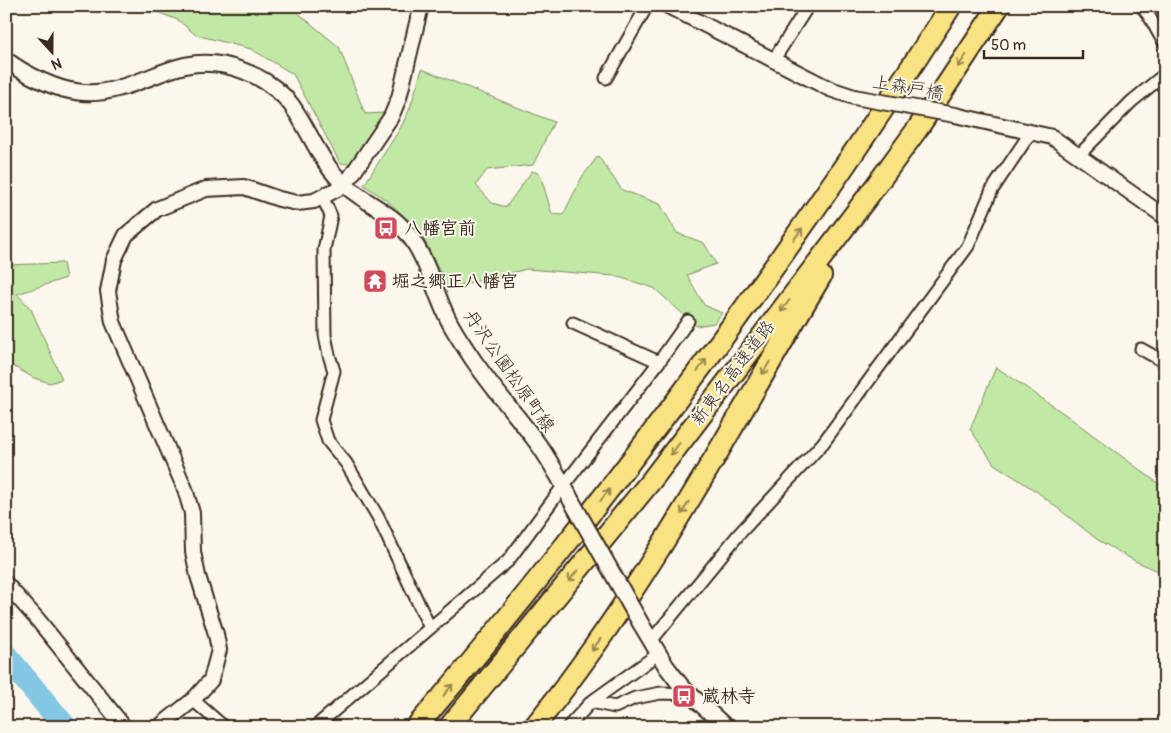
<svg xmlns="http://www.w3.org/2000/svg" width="1171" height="733" font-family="Pangolin,'Klee One',sans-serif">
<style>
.green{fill:#c1e9a5;stroke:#7e8a62}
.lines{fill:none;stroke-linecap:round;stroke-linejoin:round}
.river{stroke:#83c7e4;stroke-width:24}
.minor-casing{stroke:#3b2a1e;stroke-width:15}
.tertiary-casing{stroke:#3b2a1e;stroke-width:18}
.secondary-casing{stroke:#3b2a1e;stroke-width:19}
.motorway-casing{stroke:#3b2a1e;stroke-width:24}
.minor{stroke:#fbf7ec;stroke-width:11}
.tertiary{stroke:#fbf7ec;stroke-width:14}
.secondary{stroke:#fbf7ec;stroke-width:15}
.motorway{stroke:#f8e281;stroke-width:20}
.tertiary-bridge-casing{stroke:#3b2a1e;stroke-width:18;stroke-linecap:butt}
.secondary-bridge-casing{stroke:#3b2a1e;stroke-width:19;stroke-linecap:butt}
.tertiary-bridge{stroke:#fbf7ec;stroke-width:14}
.secondary-bridge{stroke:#fbf7ec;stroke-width:15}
.oneway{stroke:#9a8650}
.labels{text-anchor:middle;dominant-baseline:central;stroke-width:4;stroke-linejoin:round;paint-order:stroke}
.street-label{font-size:18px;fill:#3b2a1e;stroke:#fbf7ec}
.poi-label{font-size:18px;font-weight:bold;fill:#3b2a1e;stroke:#fbf7ec;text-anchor:start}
</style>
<rect width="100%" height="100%" fill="#fbf7ec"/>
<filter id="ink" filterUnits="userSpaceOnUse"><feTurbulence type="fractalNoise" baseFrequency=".02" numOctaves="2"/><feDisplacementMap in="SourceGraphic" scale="10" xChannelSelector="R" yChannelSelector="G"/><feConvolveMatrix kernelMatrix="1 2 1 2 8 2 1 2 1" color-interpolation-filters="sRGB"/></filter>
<g filter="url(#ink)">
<path class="green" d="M150 6H297V12L339 47 365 114 384 113 377 128 351 164 340 163 293 74 251 49 196 35 178 20 152 10Z
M422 69 554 122 533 165 487 170 476 185 492 203 506 207 532 171 540 174 552 214 563 215 582 177 598 156 622 190 660 204 677 233 704 243 716 264 687 275 704 305 722 313 714 323 696 326 654 288 615 276 527 269 448 288 420 231 389 202 364 185 401 127 410 108Z
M63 263 66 278 17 294 31 309 62 379 50 383 34 378 6 362V265Z
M996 367 1066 415 1159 484 1165 479V574L1135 561 1098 540 1036 491 994 464 970 429Z"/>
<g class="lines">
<path class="river" d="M6 656 65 727"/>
<g class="minor-casing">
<path id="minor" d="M1141 6C1152 16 1156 32 1165 43
M773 61 808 6
M606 78 647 6
M1079 155 1131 102 1165 74
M323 198 331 216 324 250 325 335 329 355 334 371 321 420 328 441 346 463 378 517 430 628
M573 323 659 362
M1141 349 1161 360 1165 353
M651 641 739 534 823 443 968 246 992 190 1031 132
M193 700 224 727
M591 702 615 707 635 698 661 693 689 694
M315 727 508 561 564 485 659 362 688 321
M568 727 591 702 658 654"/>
</g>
<g class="tertiary-casing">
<path id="tertiary" d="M668 6 830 89 854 97
M955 115 1052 137 1165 217
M6 584 38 620 124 727
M159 727 193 700 211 680 219 650 216 634 198 576 193 552 192 513 185 489 113 322 108 291 114 260 126 235 157 209 206 189 244 187 279 199 297 203 314 201 345 185 391 117 399 98 421 6"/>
</g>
<g class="secondary-casing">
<path id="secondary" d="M6 60C25 74 56 90 79 92 93 94 106 92 119 88 157 78 182 57 223 65 253 71 283 88 298 115 313 139 323 166 345 185 365 203 391 212 408 234 427 258 434 290 447 317 453 330 462 343 470 355 492 389 520 418 543 451 553 467 563 483 571 500
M641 624 666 666 682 687 726 727"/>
</g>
<g class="motorway-casing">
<path id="motorway" d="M416 727C474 661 528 592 582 524 713 357 836 184 951 6
M449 727 651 481 756 344 872 191 918 128 999 6
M534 727C646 588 730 429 821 276"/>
</g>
<use href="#minor" class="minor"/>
<use href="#tertiary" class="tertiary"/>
<use href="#secondary" class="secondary"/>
<use href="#motorway" class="motorway"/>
<g class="tertiary-bridge-casing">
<path id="tertiary-bridge" d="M854 97 955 115"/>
</g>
<g class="secondary-bridge-casing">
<path id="secondary-bridge" d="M571 500 641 624"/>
</g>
<use href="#tertiary-bridge" class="tertiary-bridge"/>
<use href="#secondary-bridge" class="secondary-bridge"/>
</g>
<defs><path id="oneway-shaft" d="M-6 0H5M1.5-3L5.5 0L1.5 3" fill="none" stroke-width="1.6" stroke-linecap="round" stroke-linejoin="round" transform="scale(1.25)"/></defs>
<g class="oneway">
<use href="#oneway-shaft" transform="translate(962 61) rotate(124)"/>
<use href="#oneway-shaft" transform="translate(798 234) rotate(-54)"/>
<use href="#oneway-shaft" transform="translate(785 306) rotate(127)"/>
<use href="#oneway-shaft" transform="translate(702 365) rotate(-53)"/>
<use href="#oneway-shaft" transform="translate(766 368) rotate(120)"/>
<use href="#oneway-shaft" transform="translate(675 449) rotate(127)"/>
<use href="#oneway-shaft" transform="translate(605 495) rotate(-52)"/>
<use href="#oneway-shaft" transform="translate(685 508) rotate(120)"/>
<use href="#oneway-shaft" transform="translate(573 576) rotate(129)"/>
<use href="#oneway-shaft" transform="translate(596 645) rotate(125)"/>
<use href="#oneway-shaft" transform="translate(448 690) rotate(-51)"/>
</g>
</g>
<defs>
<g id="bus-square" transform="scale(1.25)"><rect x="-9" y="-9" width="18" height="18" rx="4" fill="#d1495b" stroke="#fbf7ec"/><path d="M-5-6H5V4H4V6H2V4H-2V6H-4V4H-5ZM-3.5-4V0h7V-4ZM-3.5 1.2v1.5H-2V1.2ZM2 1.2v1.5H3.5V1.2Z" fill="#fff"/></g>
<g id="temple-square" transform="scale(1.25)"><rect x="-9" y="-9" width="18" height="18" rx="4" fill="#d1495b" stroke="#fbf7ec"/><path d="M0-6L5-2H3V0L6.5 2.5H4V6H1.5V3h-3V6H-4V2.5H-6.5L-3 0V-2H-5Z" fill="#fff"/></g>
</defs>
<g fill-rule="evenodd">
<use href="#bus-square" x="386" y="228"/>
<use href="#temple-square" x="375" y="281"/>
<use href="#bus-square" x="684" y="696"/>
</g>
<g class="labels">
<g class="street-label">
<text transform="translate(908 88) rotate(10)">上森戸橋</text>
<text transform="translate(509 371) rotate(55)">丹沢公園松原町線</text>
<text transform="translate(733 373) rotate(-53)">新東名高速道路</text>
</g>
<g class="poi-label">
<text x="404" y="228">八幡宮前</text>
<text x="392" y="281">堀之郷正八幡宮</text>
<text x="702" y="696">蔵林寺</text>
</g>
</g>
<rect width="1171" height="733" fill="none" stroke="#fbf7ec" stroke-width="25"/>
<rect x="12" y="12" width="1146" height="708" fill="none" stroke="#3b2a1e" stroke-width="2" filter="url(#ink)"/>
<g transform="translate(52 52) rotate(159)" stroke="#fbf7ec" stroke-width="4" paint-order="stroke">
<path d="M0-4L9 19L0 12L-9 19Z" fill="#3b2a1e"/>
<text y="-8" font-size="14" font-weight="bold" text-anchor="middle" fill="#3b2a1e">N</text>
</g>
<path d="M984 50v8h99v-8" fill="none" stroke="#3b2a1e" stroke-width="2.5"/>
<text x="991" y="50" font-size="15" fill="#3b2a1e" stroke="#fbf7ec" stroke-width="4" paint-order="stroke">50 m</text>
</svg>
